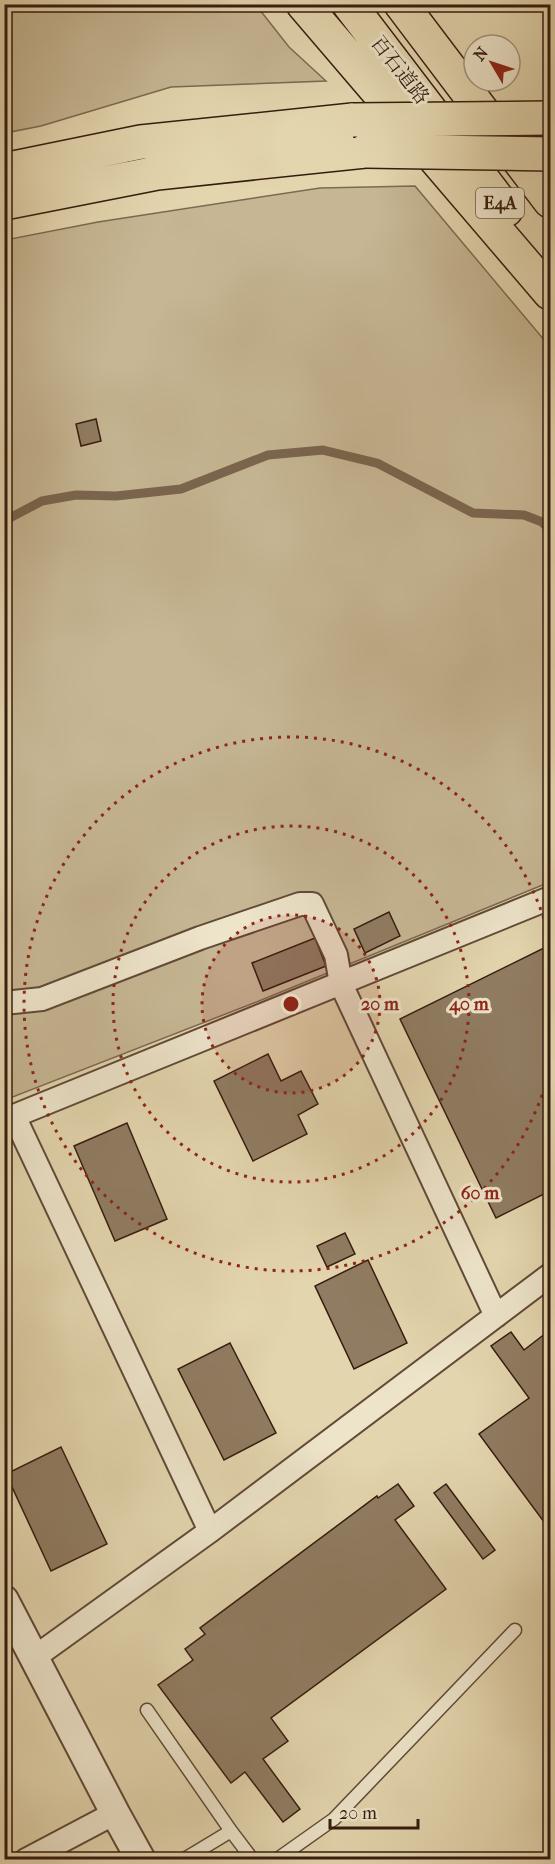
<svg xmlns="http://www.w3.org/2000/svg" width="555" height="1864" font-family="'IM FELL French Canon','Noto Serif JP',serif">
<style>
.green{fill:#c6b693;stroke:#7e6951;stroke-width:1.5}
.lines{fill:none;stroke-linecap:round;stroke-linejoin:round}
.stream{stroke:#7a654e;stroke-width:9}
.building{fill:#907c62;stroke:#361c0f;stroke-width:1.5}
.service-casing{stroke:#614a37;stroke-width:15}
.minor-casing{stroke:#614a37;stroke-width:26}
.tertiary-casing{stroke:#614a37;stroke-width:32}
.motorway-casing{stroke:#361c0f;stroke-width:36}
.service{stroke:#ede4ca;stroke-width:12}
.minor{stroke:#ede4ca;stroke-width:22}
.tertiary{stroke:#ede4ca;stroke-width:28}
.motorway{stroke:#e3d5ae;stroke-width:33}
.motorway-bridge-casing{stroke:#361c0f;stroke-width:36;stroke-linecap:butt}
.motorway-bridge{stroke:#e3d5ae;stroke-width:33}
.ring{fill:none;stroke:#8f2418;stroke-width:3;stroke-dasharray:3 6}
.labels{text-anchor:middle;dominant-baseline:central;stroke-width:6;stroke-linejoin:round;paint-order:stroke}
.shield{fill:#ede4ca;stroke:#6d5847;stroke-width:1.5}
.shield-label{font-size:18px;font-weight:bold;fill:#361c0f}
.street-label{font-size:20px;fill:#361c0f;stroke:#ede4ca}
.centre{fill:#8f2418;stroke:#ede4ca;stroke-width:3}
.ring-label{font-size:18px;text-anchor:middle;font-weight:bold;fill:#8f2418;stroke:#ede4ca;stroke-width:6;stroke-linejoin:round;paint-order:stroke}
</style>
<rect width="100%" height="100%" fill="#e3d5ae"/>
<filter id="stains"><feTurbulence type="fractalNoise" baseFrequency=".00333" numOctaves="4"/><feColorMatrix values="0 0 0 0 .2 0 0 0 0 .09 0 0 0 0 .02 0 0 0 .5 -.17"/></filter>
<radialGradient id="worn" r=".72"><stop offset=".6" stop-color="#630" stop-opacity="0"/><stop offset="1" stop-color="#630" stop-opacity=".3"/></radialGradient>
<path class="green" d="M5 4 256 5 289 47 326 81 171 87 41 126 5 133Z
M415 186 550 347V882L259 1001 5 1100V240L98 222 320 188Z"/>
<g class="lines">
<path class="stream" d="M4 521 42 501 76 495 116 496 181 489 268 455 323 450 377 463 473 513 524 515 542 522 550 530"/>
</g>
<path class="building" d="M96 419 101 441 81 446 76 424Z
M389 912 400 936 365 953 354 929Z
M315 938 326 966 263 991 252 963Z
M550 945V1191L496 1218 400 1019Z
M268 1054 281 1081 301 1071 318 1104 298 1115 307 1134 253 1161 214 1081Z
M127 1123 167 1219 115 1241 74 1146Z
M345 1233 355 1254 327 1267 317 1246Z
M368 1260 407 1343 354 1369 315 1286Z
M550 1330V1530L479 1434 529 1398 491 1346 511 1332 524 1350Z
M230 1343 276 1433 224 1460 178 1369Z
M61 1447 107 1544 51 1571 6 1474Z
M398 1484 414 1506 395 1520 446 1589 271 1718 288 1741 263 1759 300 1809 283 1822 245 1772 231 1783 158 1685 193 1660 185 1649 205 1634 200 1628 377 1496 378 1498Z
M446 1484 495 1550 483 1559 434 1493Z"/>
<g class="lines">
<g class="service-casing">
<path id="service" d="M147 1710 231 1831
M183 1860 231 1831 253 1860
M276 1860 334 1819 515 1630"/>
</g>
<g class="minor-casing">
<path id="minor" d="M4 1003 42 999 200 938 300 904H312L336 955 341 984 496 1316
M210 1531 14 1116 550 898
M35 1657 210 1531 550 1275
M26 1860 115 1813"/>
</g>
<g class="tertiary-casing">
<path id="tertiary" d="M4 1600 115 1813 141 1860"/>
</g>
<g class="motorway-casing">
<path id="motorway" d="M303 4 550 293
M349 4 506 210
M401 4 550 201
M4 170 141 142 353 120
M4 203 157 173 365 151"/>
</g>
<use href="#service" class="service"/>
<use href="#minor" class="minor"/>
<use href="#tertiary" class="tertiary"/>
<use href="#motorway" class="motorway"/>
<g class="motorway-bridge-casing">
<path id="motorway-bridge" d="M353 120 550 118
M365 151 550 154"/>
</g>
<use href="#motorway-bridge" class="motorway-bridge"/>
</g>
<circle cx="291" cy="1004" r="89" fill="#8f2418" fill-opacity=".12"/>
<g class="ring">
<circle cx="291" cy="1004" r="89"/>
<circle cx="291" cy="1004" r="178"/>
<path d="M550 1069A267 267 0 1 1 550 939"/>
</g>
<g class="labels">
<rect class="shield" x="476" y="188" width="48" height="30" rx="4.5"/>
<g class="shield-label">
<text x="500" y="203">E4A</text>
</g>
<g class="street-label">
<text transform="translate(400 70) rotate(52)">百石道路</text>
</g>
</g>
<circle cx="291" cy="1004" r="9" class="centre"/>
<g class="ring-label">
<text x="380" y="1010">20 m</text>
<text x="469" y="1010">40 m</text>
<text x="480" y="1199">60 m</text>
</g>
<rect width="555" height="1864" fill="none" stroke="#e3d5ae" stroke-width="24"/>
<rect x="6" y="6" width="543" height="1852" fill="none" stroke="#361c0f" stroke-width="3"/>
<rect x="12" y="12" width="531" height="1840" fill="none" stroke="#361c0f" stroke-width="1.5"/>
<g transform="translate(492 63) rotate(309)"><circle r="28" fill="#ede4ca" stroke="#a4947f" stroke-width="1.5"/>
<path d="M0-4.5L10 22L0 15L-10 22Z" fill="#8f2418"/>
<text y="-9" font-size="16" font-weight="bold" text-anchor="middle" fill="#361c0f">N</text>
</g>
<path d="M330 1819v9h88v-9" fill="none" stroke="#361c0f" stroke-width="3"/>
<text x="339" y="1819" font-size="18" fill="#361c0f" stroke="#ede4ca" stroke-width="4.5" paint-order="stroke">20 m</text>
<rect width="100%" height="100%" filter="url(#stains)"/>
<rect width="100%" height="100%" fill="url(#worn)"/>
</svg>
